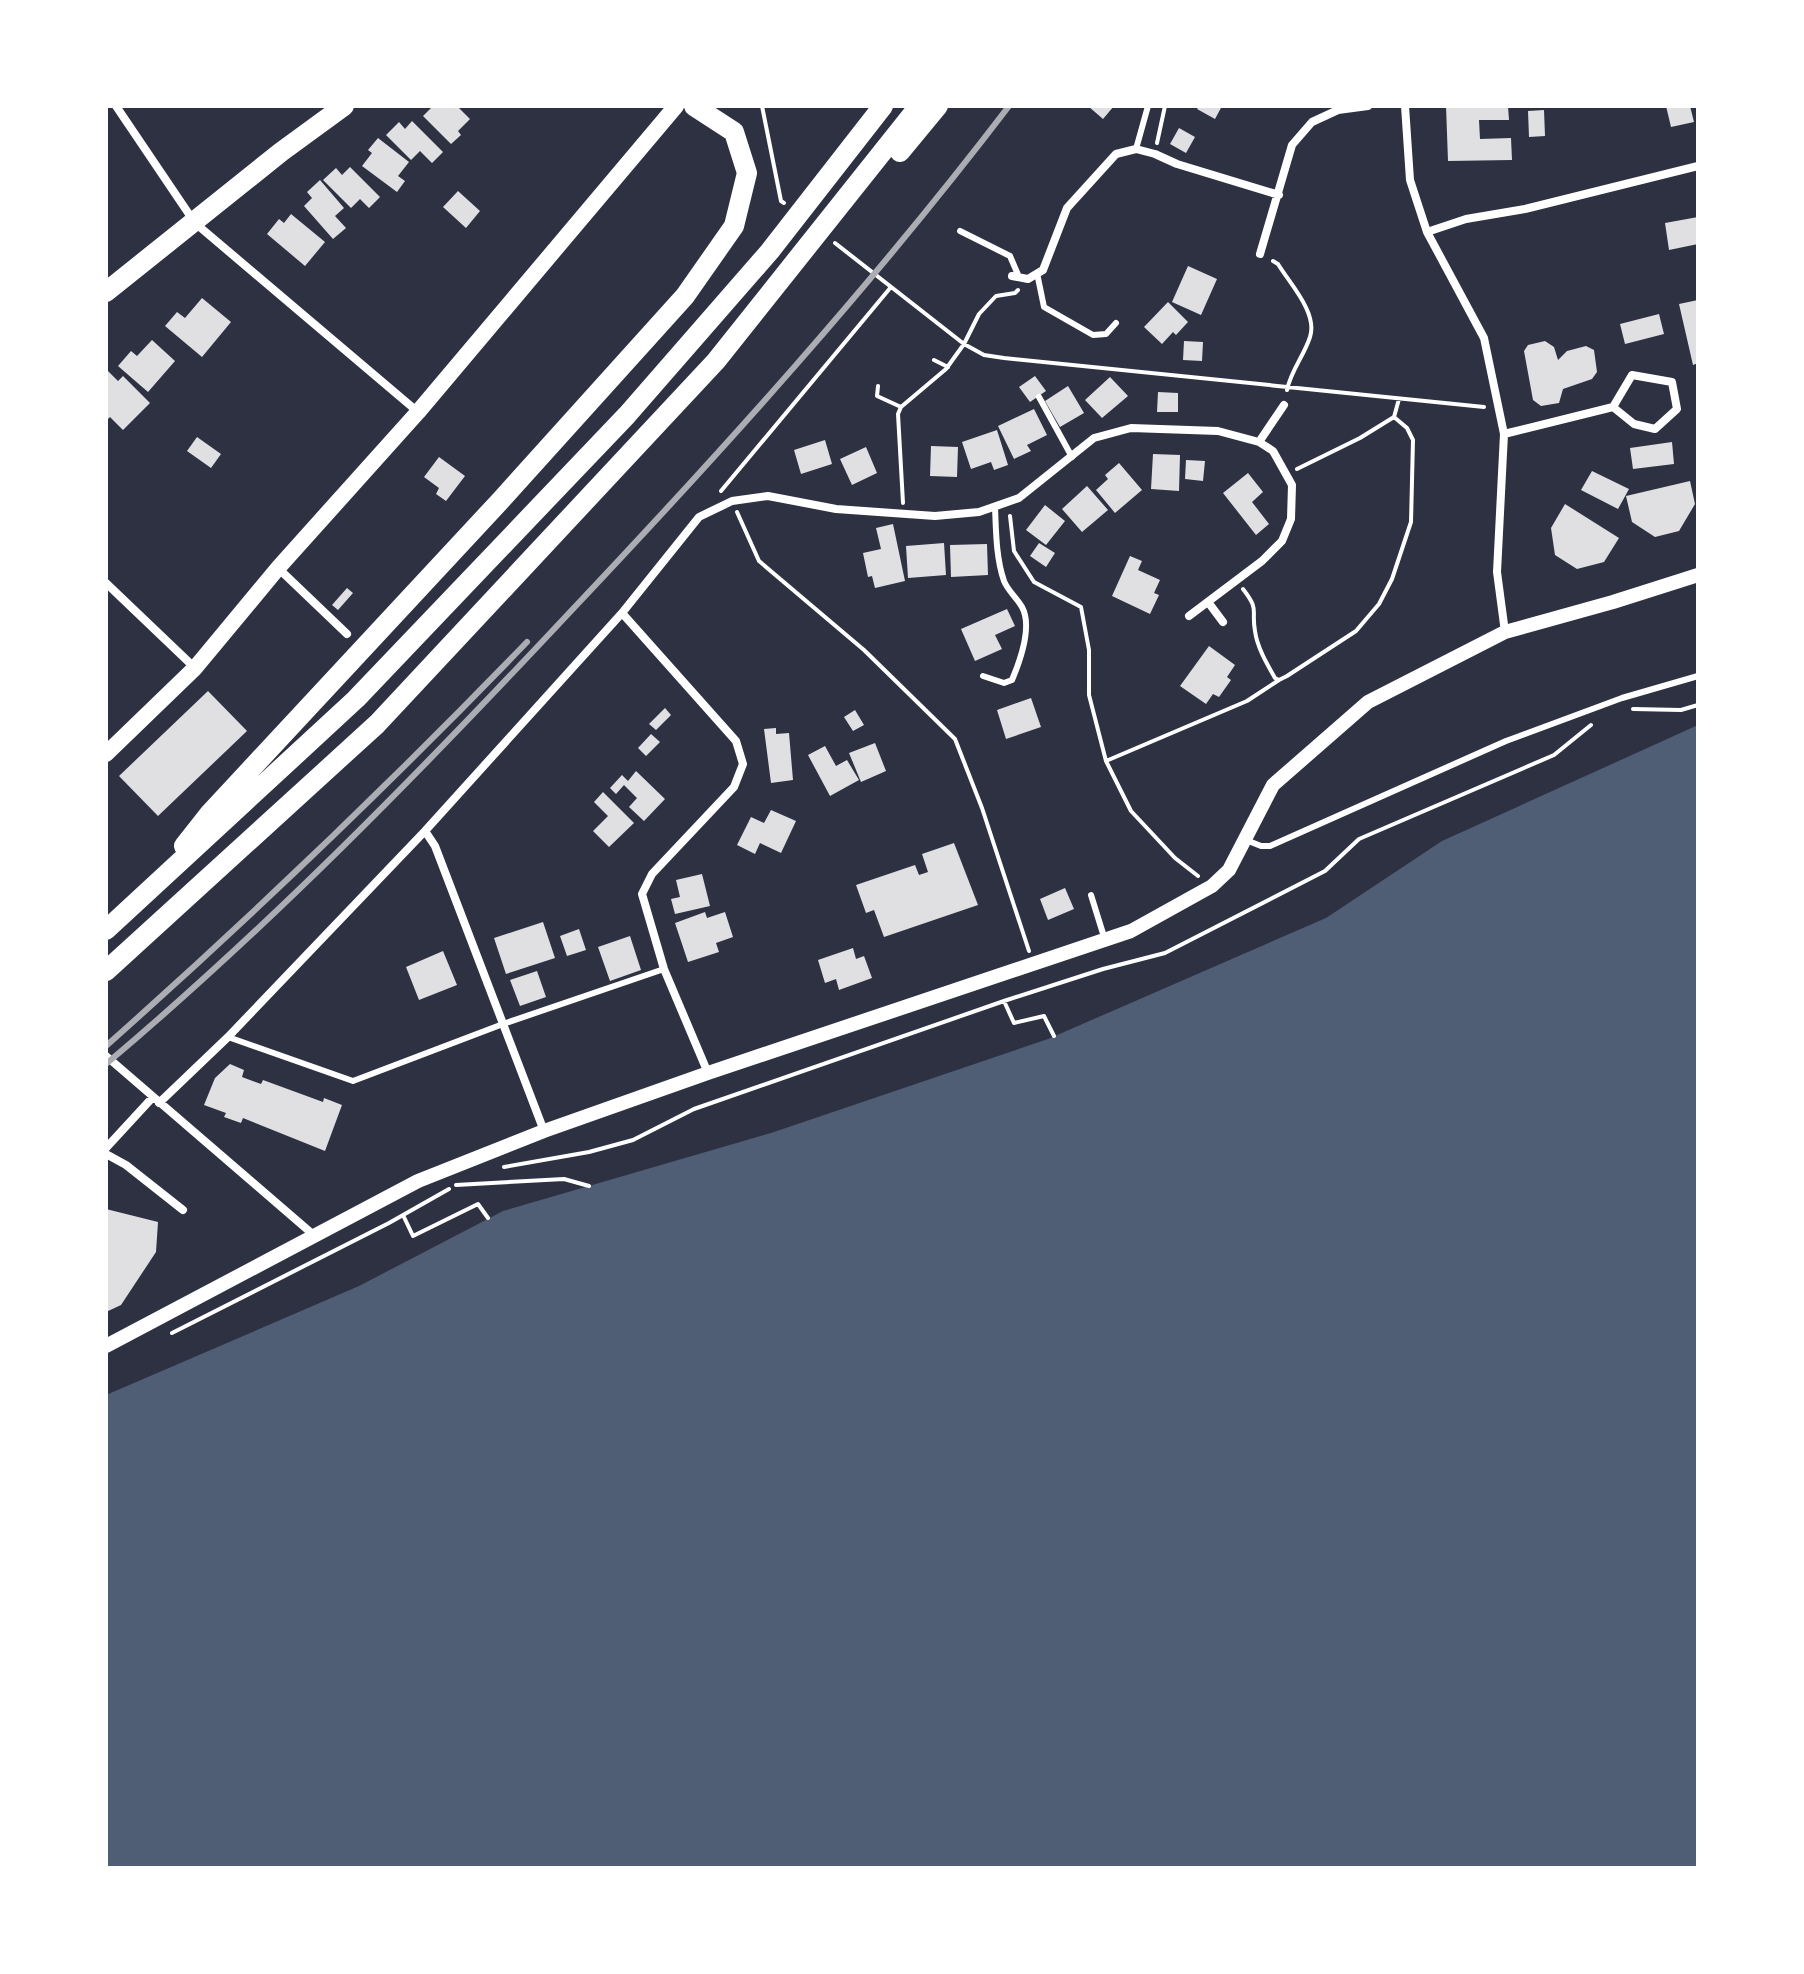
<svg xmlns="http://www.w3.org/2000/svg" width="1804" height="1974" font-family="'PT Sans',sans-serif">
<style>
.water{fill:#4f5d75}
.building{fill:#e0e0e3}
.lines{fill:none;stroke-linecap:round;stroke-linejoin:round}
.path{stroke:#fff;stroke-width:4}
.service{stroke:#fff;stroke-width:6}
.minor{stroke:#fff;stroke-width:8}
.tertiary{stroke:#fff;stroke-width:14}
.secondary{stroke:#fff;stroke-width:16}
.primary{stroke:#fff;stroke-width:20}
.trunk{stroke:#fff;stroke-width:20}
.rail{stroke:#abadb3;stroke-width:6}
</style>
<rect width="100%" height="100%" fill="#2d3142"/>
<path class="water" d="M1698 725V1868H106V1395L359 1286 503 1211 771 1133 1048 1039 1326 918 1442 841Z"/>
<path class="building" d="M433 106H457L470 119 458 131 461 135 451 144 423 116Z
M1088 106H1114L1103 119Z
M1199 106H1222L1215 119 1197 109Z
M1446 106H1508L1509 120H1479L1480 139 1511 138 1512 160 1448 161Z
M1666 106H1690L1694 122 1671 127Z
M1544 110 1545 136 1529 137 1528 111Z
M412 121 443 152 432 163 420 151 411 160 386 135 399 122 405 129Z
M1179 128 1195 137 1186 153 1170 144Z
M378 138 409 162 398 176 405 181 397 192 362 166 372 153 368 150Z
M350 167 380 197 369 208 360 199 351 208 323 180 336 168 342 175Z
M320 180 344 208 335 216 346 228 333 239 304 206 312 198 307 192Z
M458 191 480 211 466 228 443 207Z
M291 214 325 242 305 266 267 234 279 219 284 223Z
M1698 217V244L1669 250 1665 223Z
M1188 266 1217 279 1201 315 1172 302Z
M202 298 231 322 202 357 165 326 177 312 185 318Z
M1698 300V363L1693 365 1679 304Z
M1168 302 1188 322 1176 335 1173 332 1162 344 1144 327Z
M1659 314 1664 334 1625 344 1620 324Z
M152 340 175 361 148 392 118 366 131 351 137 356Z
M1184 341 1203 342 1202 361 1183 360Z
M1545 341 1554 347 1558 360 1567 351 1586 346 1594 350 1597 372 1592 379 1563 389 1559 403 1541 406 1533 400 1524 351 1528 345Z
M106 369 118 381 123 376 150 403 123 430 110 417 106 421Z
M1035 376 1046 391 1030 402 1019 387Z
M1110 377 1128 396 1102 418 1085 400Z
M1068 386 1084 413 1060 427 1045 401Z
M1158 392 1178 393V412H1157Z
M1034 409 1047 435 1027 445 1031 451 1014 459 998 426Z
M997 430 1008 465 994 470 991 462 971 469 962 442Z
M197 437 221 454 211 468 187 451Z
M825 440 832 464 801 474 794 450Z
M1672 442 1674 464 1633 469 1630 448Z
M931 446 958 447 957 477 930 476Z
M866 447 877 473 852 485 840 459Z
M1153 454 1180 455 1179 491 1151 489Z
M439 457 465 476 446 501 436 494 439 488 424 477Z
M1186 460 1205 461 1203 481 1185 479Z
M1119 463 1142 490 1115 513 1096 490 1108 479 1105 475Z
M1592 471 1629 489 1618 509 1581 490Z
M1248 473 1263 492 1252 502 1269 524 1256 535 1223 493Z
M1690 481 1695 504 1679 531 1655 537 1632 522 1626 496Z
M1087 486 1108 510 1082 532 1062 509Z
M1565 504 1619 538 1604 562 1577 569 1555 555 1551 528Z
M1045 505 1065 521 1046 545 1026 530Z
M893 524 905 581 875 588 872 576 868 577 863 553 881 549 876 528Z
M944 543 946 575 908 578 906 546Z
M1039 543 1055 553 1046 567 1030 556Z
M987 544 988 575 951 577 950 545Z
M1130 556 1142 561 1138 570 1160 580 1154 593 1159 595 1150 614 1112 596Z
M347 588 353 593 338 610 332 605Z
M1007 609 1015 626 995 635 1002 649 975 661 961 629Z
M1209 646 1235 665 1227 677 1231 680 1219 697 1213 694 1206 704 1180 686Z
M208 691 247 731 158 816 119 776Z
M1031 698 1041 727 1006 739 997 710Z
M665 708 671 715 656 730 649 724Z
M855 710 864 725 853 731 844 717Z
M776 728V734L789 733 793 780 771 783 764 729Z
M651 734 660 742 646 756 638 748Z
M875 743 886 771 861 782 849 753Z
M825 746 836 766 847 760 859 780 830 796 808 755Z
M636 771 665 799 644 821 629 807 637 798 624 785 616 794 610 788 622 775 628 781Z
M603 792 634 823 609 847 593 831 608 816 594 802Z
M771 810 796 821 781 853 760 843 755 854 737 845 751 817 764 823Z
M954 843 978 905 884 937 874 910 866 913 856 885 915 865 919 875 928 872 922 854Z
M702 874 710 906 675 914 671 899 680 897 676 880Z
M1065 888 1074 909 1048 920 1040 899Z
M705 912 707 918 725 912 733 937 716 943 719 952 688 962 675 923Z
M543 922 555 958 506 974 494 938Z
M579 929 586 950 567 956 560 936Z
M630 936 641 970 610 981 598 947Z
M853 948 856 959 864 956 872 978 839 990 836 979 825 983 818 960Z
M443 951 457 985 419 1000 406 967Z
M537 971 546 997 520 1006 510 980Z
M230 1064 244 1070 242 1077 261 1084 263 1080 323 1102 324 1098 342 1105 325 1151 243 1118 241 1123 224 1117 226 1113 204 1105 215 1078Z
M106 1209 158 1222 156 1252 121 1305 106 1312Z"/>
<g class="lines">
<path class="path" d="M762 106 781 201 784 203
M1157 143 1165 106
M835 243 964 344 979 314 996 296 1015 293 1018 290
M1273 261 1278 264C1290 284 1318 313 1310 337 1304 356 1291 370 1287 390
M934 360 948 367
M878 386 877 396 901 407
M1297 469 1360 438 1394 417 1399 399
M721 491 891 287
M903 503 898 414 901 407 946 369 964 344 984 355 1004 358 1484 407
M737 512 759 561 864 650 955 739 982 808 1029 951
M1010 516 1014 551 1034 582 1081 607 1089 650V695L1106 761 1247 701 1279 680
M1243 589C1260 611 1251 609 1255 631 1257 647 1267 664 1275 678L1279 680 1287 676 1356 631 1379 604 1392 579 1411 522 1413 440 1407 428 1394 417
M1633 709 1681 710 1698 705
M1106 761 1131 811 1175 858 1198 876
M1004 1001 1014 1023 1044 1016 1054 1036
M504 1167 589 1152 633 1140 694 1109 1004 1001 1103 969 1165 953 1325 871 1359 839 1554 755 1591 725
M456 1185 564 1179 589 1186
M403 1215 413 1236 478 1204 488 1218
M172 1333 389 1223 449 1189"/>
<path class="service" d="M1136 149 1148 106
M960 231 1010 256 1019 277
M1037 273 1044 307 1093 335 1106 334 1116 323
M1039 397 1072 457
M983 676 1004 683 1012 680C1020 661 1033 627 1022 607 1017 598 1008 591 1004 581 996 558 996 531 995 507
M1246 840 1261 846H1270L1506 741 1622 698 1698 676
M1091 895 1105 940
M228 1037 353 1081 503 1024 664 969"/>
<path class="minor" d="M116 106 195 223 418 412
M1405 106 1410 180 1427 232 1484 338 1504 434 1497 572 1505 632
M1427 232 1466 219 1525 209 1698 166
M1260 254 1292 145 1312 122 1338 110 1368 106
M1012 276 1028 279 1043 270 1067 208 1116 154 1136 149 1155 154 1177 164 1279 195
M1504 434 1613 407 1632 375 1672 382 1677 409 1655 429 1634 424 1613 407
M1259 442 1284 405
M278 568 347 634
M106 583 195 668
M1208 602 1223 622
M622 613 736 741 743 764 734 787 652 874 642 894 664 969 708 1073
M425 831 435 846 544 1131
M106 1056 316 1237
M159 1103 228 1037 425 831 622 613 699 517 732 501 768 496 836 509 935 516 979 512 1019 498 1094 438 1131 428 1218 431 1259 442 1273 451 1292 485 1291 519 1282 541 1262 561 1189 616
M106 1148 153 1097
M106 1154 126 1165 183 1210"/>
<path class="tertiary" d="M106 1346 418 1181 544 1131 708 1073 1131 931 1212 886 1229 870 1273 785 1368 702 1505 632 1613 602 1698 575"/>
<path class="secondary" d="M106 754 195 668 278 568 418 412 676 106"/>
<path class="primary" d="M106 292 281 152 344 106"/>
<path class="trunk" d="M900 152 938 106
M184 846 210 813 501 500 685 296 734 226 747 173 734 132 694 106
M106 930 356 699 627 415 770 251 883 106
M106 971 377 724 716 361 919 106"/>
<path class="rail" d="M106 1046C251 917 392 782 527 642
M106 1064C271 925 423 769 571 611 724 449 874 283 1009 106"/>
</g>
<rect width="1804" height="1974" fill="none" stroke="#ffffff" stroke-width="216"/>
</svg>
